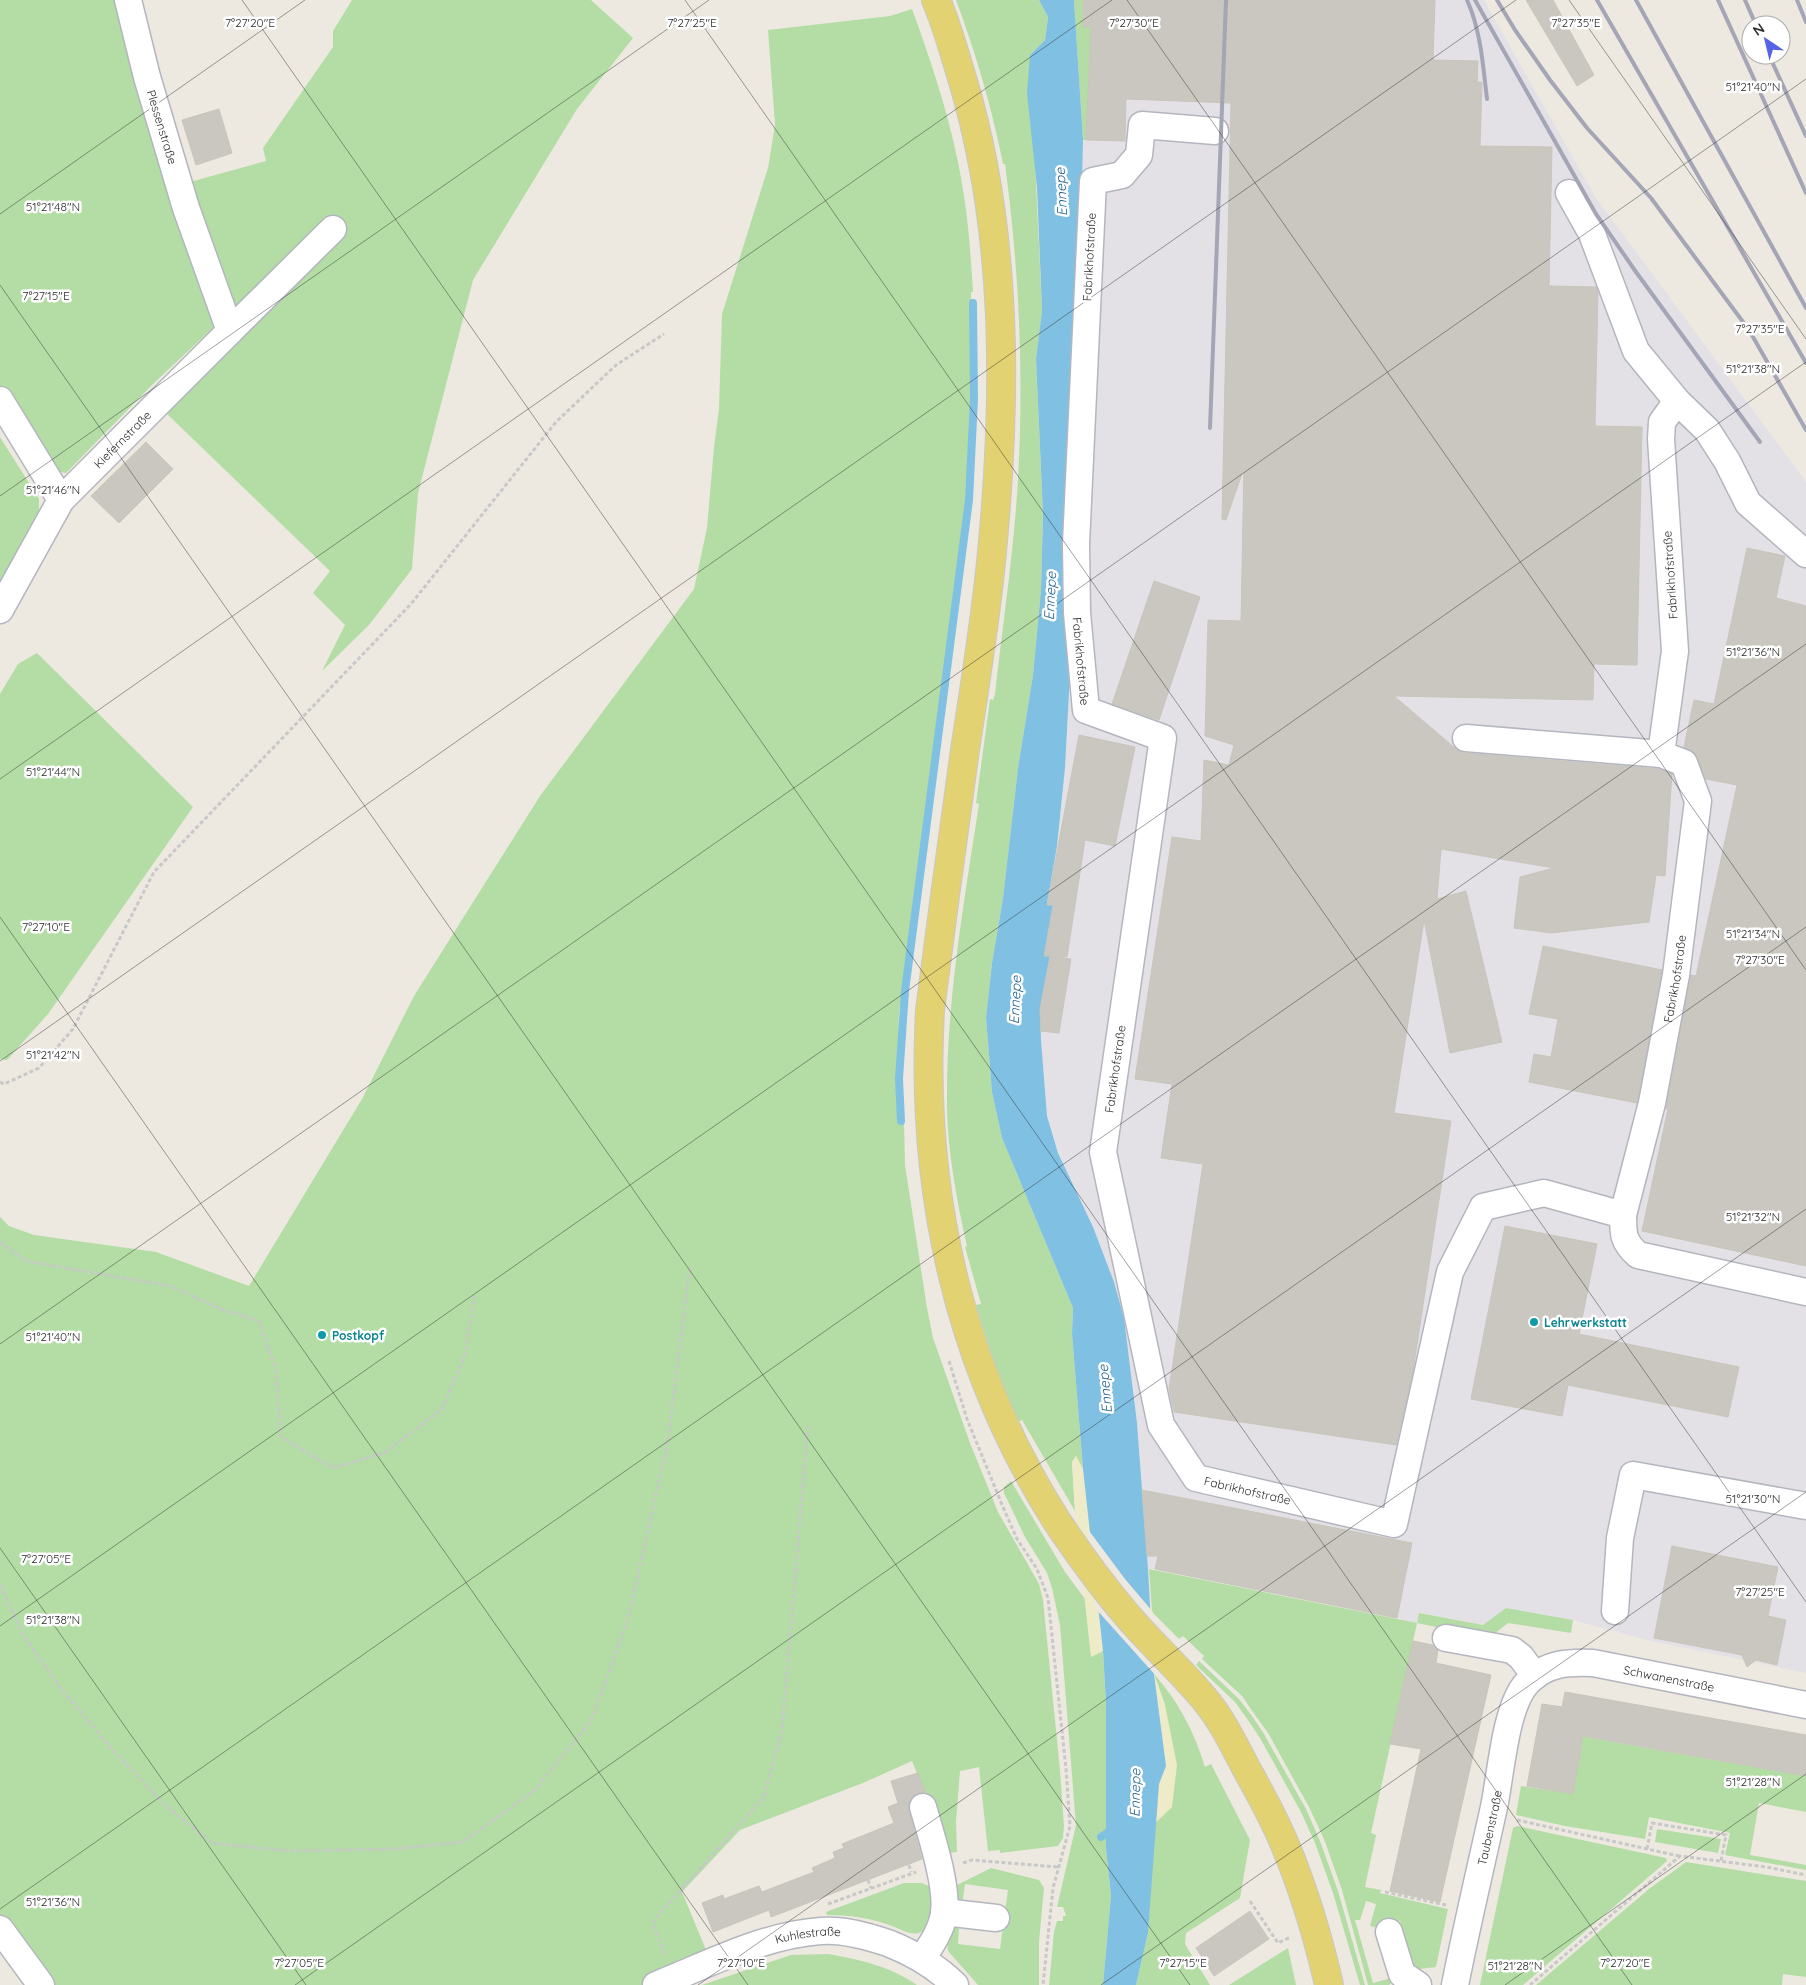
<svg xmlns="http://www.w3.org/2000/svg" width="1806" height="1985" font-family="Quicksand,sans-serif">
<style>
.industrial{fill:#e3e1e6}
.green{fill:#b3dda4}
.sand{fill:#eeebc8}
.water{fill:#80c0e3}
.pier{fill:#ede9e1}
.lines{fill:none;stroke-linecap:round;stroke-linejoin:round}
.stream{stroke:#80c0e3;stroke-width:8}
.building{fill:#c9c7bf;stroke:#c8c5bb}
.minor-casing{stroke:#b4b6bf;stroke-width:29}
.major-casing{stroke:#c8c8c8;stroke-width:30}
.path{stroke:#c8c8c8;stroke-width:3;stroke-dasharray:4 2.5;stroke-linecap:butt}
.minor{stroke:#fff;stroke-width:26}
.major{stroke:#e2d271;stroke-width:28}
.rail{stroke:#a4a5b5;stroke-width:4}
.ticks{fill:none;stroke:#2d2d2d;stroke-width:1;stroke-opacity:0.45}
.culture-dot{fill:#0f9aa8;stroke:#fff;stroke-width:2}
.labels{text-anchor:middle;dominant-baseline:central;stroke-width:5;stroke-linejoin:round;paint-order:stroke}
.street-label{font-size:12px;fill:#2d2d2d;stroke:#fff}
.culture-label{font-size:12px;font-weight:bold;fill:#0d838f;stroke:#fff;text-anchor:start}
.water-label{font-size:14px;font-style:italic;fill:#1d5f91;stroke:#fff}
.ticks-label{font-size:12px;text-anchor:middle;fill:#2d2d2d;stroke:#fff;stroke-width:5;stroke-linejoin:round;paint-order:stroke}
</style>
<rect width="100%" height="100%" fill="#ede9e1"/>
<path class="industrial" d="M1074 0H1484L1594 195 1806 482V1673L1647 1640 1573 1620 1506 1608 1483 1625 1420 1613 1417 1623 1155 1569H1148L1137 1423 1124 1318 1114 1282 1093 1227 1066 1172 1052 1135 1047 1116 1041 1040 1040 1009 1047 905 1057 846 1065 768 1071 655 1083 140Z"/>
<path class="green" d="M0 0H123L219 322 154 383 66 473 54 471 0 389Z
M352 0H591L633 38 577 109 473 280 418 493 412 569 369 625 322 671 345 625 313 593 330 571 165 412 237 313 190 182 266 161 263 148 333 47V31Z
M956 0H1039L1048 17 1045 40 1030 55 1042 310 1036 359 1043 514 1041 590 1033 675 1018 768 1003 898 992 963 986 1018 992 1092 1002 1138 1073 1308 1072 1334 1083 1469 1076 1456 1072 1462 1075 1511 1022 1420 1017 1422C1001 1384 988 1345 976 1305L981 1304 965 1247 967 1246C957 1202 947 1148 947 1103 946 1002 964 903 979 804L976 803 990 699 993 700 995 694C1003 622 1014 550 1018 479 1024 373 1019 269 1005 164H1003C992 108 976 54 956 0Z
M1074 0H1083V27H1091L1086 140H1083Z
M912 9C934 69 955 133 964 196 969 228 971 260 973 292H971L972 399 967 499 899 1012 897 1080 899 1123 904 1122 905 1165 927 1308 933 1338 970 1443 998 1512 1039 1584 1043 1600 1060 1770 1064 1826 1063 1838 1058 1846 1000 1853V1850L988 1851 979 1767 960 1771 956 1822 957 1852 943 1854 930 1805 912 1761 863 1783 740 1830 682 1892 711 1962 656 1985H41L0 1929V1217L9 1226 34 1235 156 1252 249 1286 362 1099 414 996 540 796 694 589 707 528 714 447 719 409 722 314 768 168 775 125 768 30 890 16Z
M0 437 39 499V513L0 585Z
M37 653 193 807 48 1014 7 1060 0 1059V694L18 664Z
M1011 1481 1065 1572 1085 1599 1091 1656 1103 1651 1106 1703V1849L1111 1895 1103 1985H1049L1054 1932 1057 1921H1063V1916H1066L1063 1907H1057L1076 1825 1060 1625 1052 1588 1047 1573 1025 1537 1004 1493V1487Z
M1149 1569 1417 1623 1419 1613 1483 1625 1506 1608 1573 1620 1571 1633 1508 1623 1489 1638 1417 1623 1371 1833 1376 1835 1365 1887 1381 1890 1380 1893 1448 1909 1436 1967 1419 1969 1414 1967 1400 1921 1379 1928 1370 1926 1376 1904 1366 1901 1360 1920H1355L1373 1983 1391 1978 1393 1981 1389 1985H1368L1342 1890 1324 1839 1309 1807 1268 1733 1255 1715 1242 1696 1202 1659 1204 1656 1183 1636 1179 1639 1152 1612Z
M1199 1661 1239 1699 1252 1716 1264 1734 1306 1809 1320 1841 1338 1891 1365 1985H1360L1333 1893 1315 1843 1301 1812 1260 1738 1248 1720 1235 1702 1196 1665Z
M1154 1674C1178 1701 1194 1731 1205 1767L1211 1764 1250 1840 1240 1898 1186 1933 1185 1944 1210 1985H1136L1148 1933 1155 1823 1172 1807 1165 1705Z
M1575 1735 1806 1776V1812L1759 1803 1750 1855 1806 1865V1870L1725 1855 1730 1833 1649 1817 1645 1839 1565 1826 1516 1815 1521 1786 1573 1794 1580 1752Z
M1517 1826 1666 1858 1667 1861 1523 1985H1480L1513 1828Z
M1657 1829 1721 1839 1718 1853 1655 1842Z
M1686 1862 1806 1881V1977L1783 1974 1782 1985H1536L1649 1889Z
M991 1868 1039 1880 1044 1888 1039 1942V1985H978L948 1951 947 1938 954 1927H959L958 1944 1000 1949 1008 1890 965 1884 962 1905H959L953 1887Z
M904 1883H922L933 1888C932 1901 935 1924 921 1932 912 1937 901 1929 892 1926 872 1918 848 1915 827 1915L826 1912Z
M1288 1948 1296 1985H1229Z
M828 1954C858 1959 892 1967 917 1985H702L791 1955Z"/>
<path class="sand" d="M1076 1456 1083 1469 1103 1651 1091 1657 1075 1511 1072 1462Z
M1154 1674 1165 1705 1177 1765 1172 1807 1155 1823 1159 1784 1166 1766Z"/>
<path class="water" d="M1039 0H1074L1083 140 1071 655 1065 768 1057 846 1047 904 1053 905 1050 956 1040 1009 1041 1040 1047 1116 1058 1153 1093 1227 1114 1282 1124 1318 1137 1423 1148 1569 1154 1674 1166 1766 1159 1784 1148 1933 1136 1985H1103L1111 1895 1106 1849V1703L1103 1651 1083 1469 1072 1334 1073 1308 1002 1138 992 1092 986 1018 992 963 1003 898 1018 768 1033 675 1041 590 1043 514 1036 359 1042 310 1037 188 1027 93 1030 55 1045 40 1048 17Z"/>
<path class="pier" d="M1087 1528 1125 1579 1153 1612 1157 1677 1096 1609Z"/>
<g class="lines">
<path class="stream" d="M901 1121 899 1079 905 991 969 500 974 399 973 303
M1101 1837 1114 1828"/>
</g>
<path class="building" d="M1083 0H1435L1433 60 1478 61 1477 82H1482L1480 146 1552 147 1549 286 1596 287 1598 291 1595 426 1642 427 1637 665 1594 664 1593 700 1394 696 1456 749 1464 753 1658 769 1672 774 1665 876 1656 875 1649 922 1551 933 1514 928 1520 877 1554 868 1441 849 1437 899 1466 891 1502 1042 1450 1053 1424 920 1394 1113 1451 1121 1413 1371 1396 1445 1174 1412 1169 1389 1203 1164 1161 1158 1172 1084 1135 1079 1172 837 1201 841 1204 760 1229 765 1234 745 1205 736 1208 620 1241 621 1244 468 1226 520 1222 519 1231 103 1126 99 1125 141 1086 140 1091 27H1083Z
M1526 0H1553L1594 75 1577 86Z
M219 109 232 153 196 165 182 120Z
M146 442 173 469 119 523 91 496Z
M1747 548 1785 556 1776 598 1806 606V1266L1642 1231 1668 1109H1666L1691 975 1696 976 1737 785 1706 779 1695 753 1684 747 1694 700 1714 704Z
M1154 581 1200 597 1159 720 1112 704Z
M1079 735 1135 747 1115 846 1085 840 1067 957 1044 956 1053 905H1047Z
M1543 946 1662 970 1637 1103 1529 1082 1534 1054 1551 1057 1558 1019 1529 1014Z
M1050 956 1071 959 1059 1033 1041 1031 1040 1009Z
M1505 1226 1597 1244 1579 1334 1739 1367 1728 1417 1568 1385 1562 1416 1471 1399Z
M1142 1490 1412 1543 1397 1618 1155 1569 1158 1556H1147Z
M1672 1546 1778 1567 1768 1616 1786 1620 1777 1665 1756 1660 1747 1667 1742 1655 1654 1638Z
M1413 1641 1433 1645 1438 1650 1436 1663 1491 1675 1440 1902 1390 1891 1421 1749 1390 1744Z
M1565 1692 1806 1735V1776L1583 1736 1573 1794 1527 1786 1542 1704 1562 1707Z
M918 1773 925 1792 918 1793 912 1797 909 1803V1811L922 1859 771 1917 769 1910 713 1932 702 1903 723 1895 724 1899 759 1886 762 1892 814 1872 812 1868 835 1858 833 1852 844 1848 842 1844 894 1823 888 1807 898 1803 891 1781Z
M1250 1911 1269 1939 1214 1976 1196 1948Z"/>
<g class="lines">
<g class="minor-casing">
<g id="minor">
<path id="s1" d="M1215 131 1142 125 1139 155 1122 175 1093 181 1076 544 1077 613 1086 710 1163 738 1103 1152 1161 1425 1196 1478 1394 1524 1450 1272 1483 1207 1544 1193 1623 1215C1623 1234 1623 1242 1638 1255L1806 1292"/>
<path d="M1569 193 1592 234 1636 351 1677 401 1707 430 1727 461 1748 503 1806 554"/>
<path d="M230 331 333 229"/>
<path d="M0 400 61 500"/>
<path id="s2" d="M0 610 61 500 230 331 186 208 147 77 128 0"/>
<path d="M1466 738 1661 754"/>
<path id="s3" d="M1623 1215 1652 1103 1676 975 1698 801 1684 763 1661 754 1675 651 1661 439 1662 422 1677 401"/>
<path d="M1615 1611 1620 1538 1633 1475 1806 1506"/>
<path d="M1446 1638 1512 1650 1521 1657 1535 1676"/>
<path d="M944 1912 996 1918"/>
<path d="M0 1929 41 1985"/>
<path d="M1389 1932 1402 1974 1418 1985"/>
<path d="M922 1959C931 1945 941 1931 944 1914 948 1886 931 1835 923 1807"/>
<path id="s4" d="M656 1985C709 1964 763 1935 821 1931 843 1929 867 1936 888 1943 913 1953 936 1966 955 1985"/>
<path id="s5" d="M1455 1985C1467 1925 1481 1866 1494 1807 1501 1774 1505 1707 1527 1683 1545 1663 1568 1662 1593 1663L1806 1705"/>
</g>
</g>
<g class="major-casing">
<path id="major" d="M936 0C947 25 954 52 962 78 1008 230 1007 395 992 552 986 618 975 684 965 750 953 837 941 923 930 1010 920 1192 959 1368 1058 1523 1079 1554 1102 1586 1126 1614 1152 1645 1182 1671 1207 1702 1223 1722 1234 1745 1246 1768 1260 1793 1274 1818 1285 1845 1304 1890 1318 1937 1329 1985"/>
</g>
<path class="path" d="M0 1082 4 1084 39 1068 73 1029 154 872 411 604 556 422 616 365 664 334
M0 1242 26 1261 170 1286 221 1309 259 1321 276 1370 281 1437 333 1468 384 1453 442 1409 465 1355 474 1296
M949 1361 967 1419 1003 1507 1017 1539 1037 1569 1048 1598 1066 1769 1070 1826 1053 1888 1043 1985
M0 1585 25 1638 62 1690 112 1749 166 1806 212 1843 289 1851 393 1849 463 1842 535 1790 591 1721 628 1619 668 1440 690 1265
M1517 1820 1679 1856
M1647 1849 1652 1823 1726 1835 1721 1861
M963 1863 972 1860 1058 1867
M909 1865 911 1872
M868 1880 871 1888
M1385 1892 1446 1905
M1250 1901 1278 1943 1291 1937
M828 1904 916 1872
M664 1954 653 1921 764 1797 782 1730 808 1424
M1530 1985 1680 1856 1766 1867 1806 1875"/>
<use href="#minor" class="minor"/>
<use href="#major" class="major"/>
<path class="rail" d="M1467 0C1481 31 1483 66 1487 99
M1475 0 1596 214 1636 272 1760 442
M1497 0 1515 30 1550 80 1587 128 1651 198 1749 330 1806 430
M1597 0 1806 363
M1636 0 1806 308
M1718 0 1806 193
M1745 0 1756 25
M1797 0 1806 22
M1769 55 1806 136
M1210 428 1226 0"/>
</g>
<path class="ticks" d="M242 0 1632 1985M685 0 1806 1602M1127 0 1806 970M1569 0 1806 339M0 214 305 0M0 285 1190 1985M0 496 709 0M0 779 1112 0M0 917 748 1985M0 1061 1516 0M0 1344 1806 79M0 1548 306 1985M0 1626 1806 362M0 1909 1806 644M295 1985 1806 927M698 1985 1806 1209M1101 1985 1806 1492M1505 1985 1806 1774"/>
<g class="culture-dot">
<circle cx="1534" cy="1322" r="5"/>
<circle cx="322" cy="1335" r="5"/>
</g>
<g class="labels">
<g class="street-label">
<text transform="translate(162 127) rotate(73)">Plessenstraße</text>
<text transform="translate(1089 257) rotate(-87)">Fabrikhofstraße</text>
<text stroke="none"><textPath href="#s2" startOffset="212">Kiefernstraße</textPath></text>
<text transform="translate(1670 575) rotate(-94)">Fabrikhofstraße</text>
<text stroke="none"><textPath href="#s1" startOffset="640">Fabrikhofstraße</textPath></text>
<text stroke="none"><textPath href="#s3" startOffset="242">Fabrikhofstraße</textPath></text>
<text transform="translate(1115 1069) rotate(-82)">Fabrikhofstraße</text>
<text stroke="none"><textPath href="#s1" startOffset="1585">Fabrikhofstraße</textPath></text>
<text stroke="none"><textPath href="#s5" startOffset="461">Schwanenstraße</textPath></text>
<text stroke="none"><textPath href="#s5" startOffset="161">Taubenstraße</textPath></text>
<text stroke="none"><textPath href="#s4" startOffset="161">Kuhlestraße</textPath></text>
</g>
<g class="culture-label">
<text x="1544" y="1322">Lehrwerkstatt</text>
<text x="332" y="1335">Postkopf</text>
</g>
<g class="water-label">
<text transform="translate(1061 192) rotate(-93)">Ennepe</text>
<text transform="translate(1050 596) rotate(-87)">Ennepe</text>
<text transform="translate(1015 1000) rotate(-87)">Ennepe</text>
<text transform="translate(1105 1389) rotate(-95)">Ennepe</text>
<text transform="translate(1135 1793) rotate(-89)">Ennepe</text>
</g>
</g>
<g class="ticks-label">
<text x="250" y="27">7°27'20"E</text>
<text x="1134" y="27">7°27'30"E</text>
<text x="1576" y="27">7°27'35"E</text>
<text x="692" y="27">7°27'25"E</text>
<text x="1753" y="91">51°21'40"N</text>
<text x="53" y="211">51°21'48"N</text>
<text x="46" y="300">7°27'15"E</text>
<text x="1760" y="333">7°27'35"E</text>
<text x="1753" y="373">51°21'38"N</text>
<text x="53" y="494">51°21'46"N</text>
<text x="1753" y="656">51°21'36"N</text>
<text x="53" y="776">51°21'44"N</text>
<text x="46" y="931">7°27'10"E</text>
<text x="1753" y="938">51°21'34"N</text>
<text x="1760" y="964">7°27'30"E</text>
<text x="53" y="1059">51°21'42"N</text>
<text x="1753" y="1221">51°21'32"N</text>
<text x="53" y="1341">51°21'40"N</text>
<text x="1753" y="1503">51°21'30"N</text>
<text x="46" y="1563">7°27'05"E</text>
<text x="1760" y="1596">7°27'25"E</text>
<text x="53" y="1624">51°21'38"N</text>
<text x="1753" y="1786">51°21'28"N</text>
<text x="53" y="1906">51°21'36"N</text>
<text x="299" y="1967">7°27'05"E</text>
<text x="741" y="1967">7°27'10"E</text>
<text x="1183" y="1967">7°27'15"E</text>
<text x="1625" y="1967">7°27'20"E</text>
<text x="1515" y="1970">51°21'28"N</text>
</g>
<g transform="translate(1766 40) rotate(325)"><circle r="24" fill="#ffffff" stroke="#ababab"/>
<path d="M0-4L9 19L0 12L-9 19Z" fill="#5463e7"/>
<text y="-8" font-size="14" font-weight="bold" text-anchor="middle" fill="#2d2d2d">N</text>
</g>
</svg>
